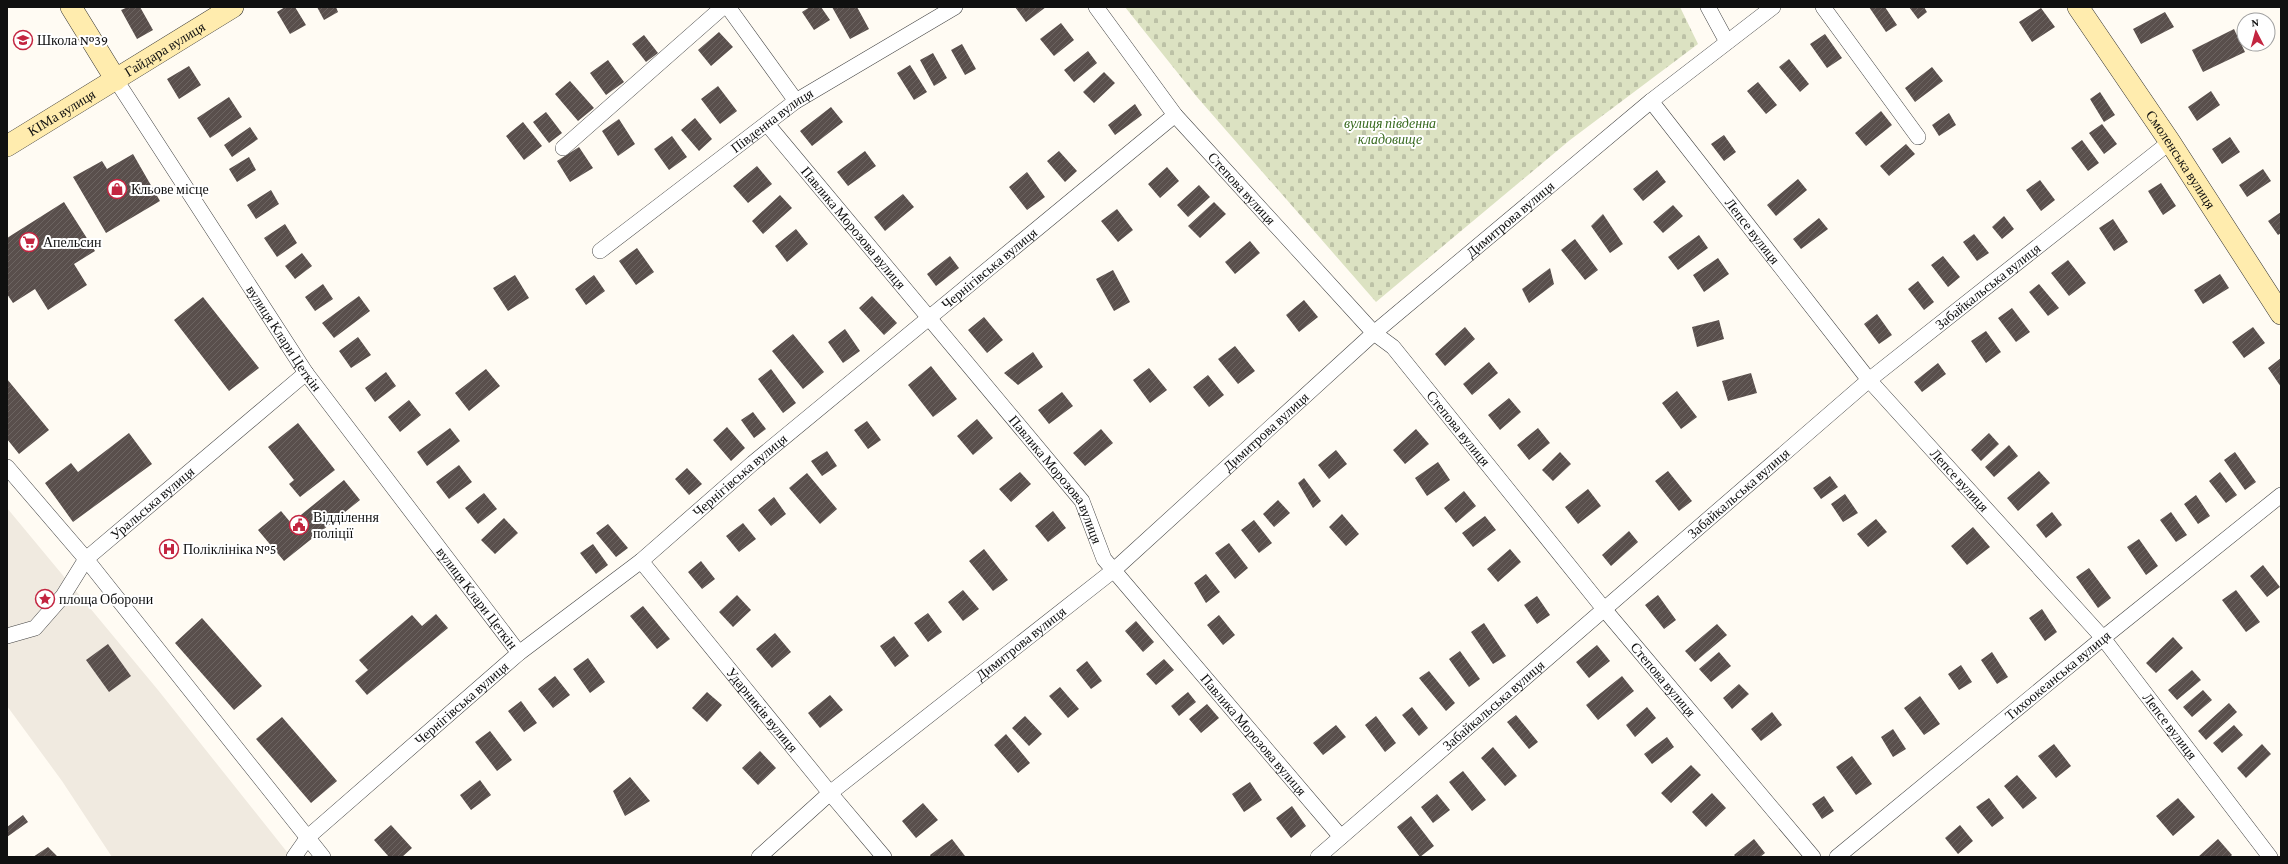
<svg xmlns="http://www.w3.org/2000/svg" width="2288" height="864" font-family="'Crimson Pro',serif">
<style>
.cemetery{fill:url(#cemetery-stones)}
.plaza{fill:#f0eae0}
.building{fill:url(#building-hatch)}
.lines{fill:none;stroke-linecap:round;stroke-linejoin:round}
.street-casing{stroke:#434343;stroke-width:16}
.secondary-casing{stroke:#323232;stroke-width:22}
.street{stroke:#fff;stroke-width:15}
.secondary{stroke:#ffecae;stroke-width:21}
.labels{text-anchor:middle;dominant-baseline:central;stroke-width:4;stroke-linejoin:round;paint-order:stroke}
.poi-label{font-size:14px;fill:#101010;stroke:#fff;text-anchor:start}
.street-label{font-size:14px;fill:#101010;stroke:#fff}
.park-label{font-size:14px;font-style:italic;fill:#37691e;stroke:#fff}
</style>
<defs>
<pattern id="cemetery-stones" width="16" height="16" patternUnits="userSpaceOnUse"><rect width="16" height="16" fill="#dce2c2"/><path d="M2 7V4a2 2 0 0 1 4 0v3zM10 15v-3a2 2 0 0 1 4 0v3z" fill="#bcc1a6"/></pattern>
<pattern id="building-hatch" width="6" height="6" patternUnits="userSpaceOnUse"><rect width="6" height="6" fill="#594f4c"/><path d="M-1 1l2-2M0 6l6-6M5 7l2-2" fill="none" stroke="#6c6461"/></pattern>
</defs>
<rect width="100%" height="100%" fill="#fffbf3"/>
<path class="cemetery" d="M1125 7H1680L1698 44 1570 140 1376 302 1197 97Z"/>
<path class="plaza" d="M7 508 158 690 291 857H112L62 781 7 706Z"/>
<path class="building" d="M128 7H140L153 30 137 39 121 10Z
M285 7H295L306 25 290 34 277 12Z
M317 7H336L338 12 324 20Z
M810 7H821L830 20 814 30 802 12Z
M832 7H857L869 29 850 39Z
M1015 7H1046L1026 22Z
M1869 7H1885L1897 25 1886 32Z
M1909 7H1924L1927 12 1918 19Z
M2041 8 2055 27 2032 42 2019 22Z
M2165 12 2174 27 2141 44 2133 29Z
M1061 23 1074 40 1054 56 1040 39Z
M2234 29 2245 52 2203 72 2192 50Z
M719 32 733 47 711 66 698 50Z
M1825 34 1842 58 1827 68 1810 44Z
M644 35 658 53 646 62 632 44Z
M962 44 976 69 965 75 951 50Z
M1088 51 1097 63 1074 82 1064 70Z
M933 53 947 78 934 86 920 60Z
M1789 59 1809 84 1800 92 1779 67Z
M608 60 624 82 606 95 590 73Z
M910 65 927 92 914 100 897 73Z
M189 66 201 85 179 99 167 79Z
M1932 67 1943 81 1915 102 1905 88Z
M1104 72 1115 83 1094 103 1083 92Z
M570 81 594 108 578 121 555 94Z
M1758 82 1777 105 1766 114 1747 91Z
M718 86 737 111 720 124 701 99Z
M2211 91 2220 105 2197 121 2188 107Z
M2100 92 2115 115 2104 122 2090 99Z
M229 97 242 117 210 138 197 118Z
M1135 104 1142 115 1115 135 1108 125Z
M831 107 843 122 812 146 800 131Z
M1881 111 1892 125 1866 146 1855 133Z
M546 112 562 133 549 143 533 122Z
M1949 113 1956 125 1939 136 1932 125Z
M695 118 712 139 699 151 681 130Z
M619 119 635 144 618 156 602 131Z
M523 122 542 146 524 160 506 136Z
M2102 124 2117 144 2104 154 2089 133Z
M250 127 258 139 232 157 224 145Z
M1724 135 1736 152 1724 161 1711 144Z
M672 136 687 157 669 170 654 149Z
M2230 137 2240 152 2222 164 2212 149Z
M2082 140 2099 163 2088 171 2071 148Z
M1906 144 1915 154 1889 176 1880 166Z
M579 147 593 168 570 182 557 161Z
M865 151 876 166 848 186 837 172Z
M1059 151 1077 171 1065 182 1047 161Z
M133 154 160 201 106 233 73 177 102 161 107 169Z
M249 157 256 170 237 182 229 169Z
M757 166 772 184 748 203 733 186Z
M1167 167 1179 181 1160 198 1148 184Z
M2263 169 2271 181 2247 197 2239 185Z
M1657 170 1666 182 1643 201 1633 189Z
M1027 172 1045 197 1027 210 1009 187Z
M1798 179 1807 190 1776 216 1767 205Z
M2040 180 2055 200 2041 211 2026 190Z
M2161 183 2176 206 2163 215 2148 191Z
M1199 185 1210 197 1188 217 1177 205Z
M271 190 279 204 256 219 247 205Z
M903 194 914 207 885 231 874 217Z
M780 195 792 208 763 234 752 221Z
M64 202 95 251 74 264 87 285 48 310 35 289 13 303 7 294V238Z
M1214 202 1226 214 1200 238 1188 226Z
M1673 205 1683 216 1663 233 1653 222Z
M1117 209 1133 230 1118 242 1101 221Z
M2281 212V233L2278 235 2268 221Z
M1603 214 1623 244 1610 253 1591 226Z
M2004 216 2014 229 2002 239 1992 227Z
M1819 218 1828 229 1801 249 1793 239Z
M2113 219 2128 242 2114 251 2099 228Z
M285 224 297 243 277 257 264 238Z
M796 229 808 244 787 262 775 246Z
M1974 234 1989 253 1977 261 1963 242Z
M1699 235 1708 248 1678 270 1668 257Z
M1575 239 1598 270 1585 280 1561 250Z
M1250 241 1260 253 1235 274 1225 262Z
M637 248 654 272 636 285 619 261Z
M302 253 312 266 295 279 285 266Z
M950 256 959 268 936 286 927 274Z
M1943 256 1960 277 1948 287 1931 265Z
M1718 258 1729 274 1704 292 1693 275Z
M2068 260 2086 283 2069 296 2051 273Z
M1550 268 1554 284 1529 303 1522 289Z
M1113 270 1130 302 1114 311 1096 279Z
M2220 274 2229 288 2203 304 2194 290Z
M515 275 529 298 508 311 493 288Z
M594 275 605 291 586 305 575 289Z
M1918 281 1934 302 1924 310 1908 289Z
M323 284 333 299 315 311 305 297Z
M2039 284 2059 308 2048 316 2029 292Z
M359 296 370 311 334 338 322 323Z
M872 296 897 323 884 335 859 308Z
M203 297 259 368 229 391 174 320Z
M1304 300 1318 317 1299 332 1286 315Z
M2012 308 2030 332 2016 342 1998 318Z
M1877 314 1892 335 1879 344 1864 324Z
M984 317 1003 340 987 353 968 330Z
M1719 320 1724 339 1697 347 1692 327Z
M1465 327 1475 339 1445 366 1435 354Z
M2253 327 2265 343 2244 358 2232 342Z
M845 329 860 351 843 363 828 342Z
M1986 331 2001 352 1986 363 1971 341Z
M793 334 824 372 803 389 772 351Z
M358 337 371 355 351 368 339 351Z
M1235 346 1255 371 1238 384 1218 359Z
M1033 352 1043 367 1018 385 1004 373Z
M2281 358V387L2268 368Z
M1489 362 1498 373 1472 395 1463 384Z
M1938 363 1946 374 1922 392 1914 382Z
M931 366 957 399 933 417 908 385Z
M1149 368 1167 390 1150 403 1133 380Z
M486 369 500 386 469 411 455 393Z
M771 369 796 403 783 413 758 379Z
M386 372 396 386 375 402 365 388Z
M1751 373 1757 393 1728 401 1722 381Z
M1208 375 1224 395 1209 407 1193 387Z
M7 379 49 430 19 454 7 439Z
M1677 391 1697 417 1681 429 1662 403Z
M1062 392 1073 406 1049 424 1038 410Z
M1509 398 1521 412 1500 430 1488 415Z
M409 400 421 415 400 432 388 417Z
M753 412 766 429 754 438 741 420Z
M977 419 993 438 973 455 957 436Z
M867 421 881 440 868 449 854 430Z
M298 423 335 470 300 497 289 484 294 480 268 447Z
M727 427 745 448 731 461 713 440Z
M450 428 460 441 427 466 417 452Z
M1538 428 1550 443 1529 460 1517 445Z
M1101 429 1113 443 1085 466 1073 453Z
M1416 429 1429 444 1405 464 1393 450Z
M129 433 152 464 73 522 45 483 71 463 78 472Z
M1989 433 1999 444 1981 461 1971 450Z
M2009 445 2018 456 1994 477 1985 467Z
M1336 450 1347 464 1329 479 1318 465Z
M827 451 837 466 822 476 811 461Z
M1560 452 1571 464 1553 481 1542 470Z
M2235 452 2256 482 2245 490 2224 460Z
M1438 462 1450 480 1427 496 1415 478Z
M459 465 472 482 449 499 436 482Z
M687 468 702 484 689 495 675 479Z
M1668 471 1692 501 1679 511 1655 481Z
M2039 471 2050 483 2018 511 2007 498Z
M1020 472 1031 484 1011 502 999 489Z
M2220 472 2237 495 2226 503 2209 481Z
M807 473 837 509 820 524 789 488Z
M1830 476 1838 487 1821 499 1813 488Z
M1304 478 1321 501 1313 508 1298 483Z
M344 480 360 500 284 561 258 530 281 511 291 523Z
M1588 489 1601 506 1578 524 1565 507Z
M1464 491 1476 506 1456 523 1444 508Z
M484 493 497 509 478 524 465 508Z
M1845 494 1858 513 1843 522 1831 504Z
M2196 495 2210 516 2198 524 2184 504Z
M774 497 786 514 771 526 758 510Z
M1278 500 1290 513 1274 527 1263 514Z
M1053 511 1066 528 1048 542 1035 526Z
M2052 512 2062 525 2046 538 2036 525Z
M2171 512 2187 535 2176 542 2160 520Z
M1342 514 1359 534 1346 546 1329 527Z
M1485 516 1496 530 1473 547 1462 533Z
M504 518 518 533 495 554 481 540Z
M1876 519 1887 532 1868 547 1857 534Z
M1254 520 1272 543 1259 553 1241 530Z
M743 523 756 539 739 552 726 536Z
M608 524 628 548 616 557 596 533Z
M1973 527 1990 547 1967 565 1951 546Z
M1629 531 1638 542 1611 566 1602 555Z
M2139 539 2158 566 2146 575 2127 547Z
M1229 543 1248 568 1235 579 1215 553Z
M593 544 608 565 596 574 580 553Z
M984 549 1008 580 993 591 969 561Z
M1510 549 1521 562 1498 582 1487 569Z
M701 561 715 579 702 589 688 572Z
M2263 565 2280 587 2267 597 2250 576Z
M2089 568 2111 598 2098 608 2076 577Z
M1206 574 1220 592 1206 603 1194 583Z
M963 590 979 609 963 621 948 602Z
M2236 590 2260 622 2246 632 2222 600Z
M737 595 751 610 733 627 719 612Z
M1658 595 1676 620 1664 629 1645 605Z
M1537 596 1550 615 1537 624 1524 605Z
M643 606 670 639 657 649 630 616Z
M2042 609 2057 632 2045 641 2029 618Z
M928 613 942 632 928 642 914 623Z
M436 614 448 628 367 695 355 681 368 670 359 660 412 615 422 626Z
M1219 615 1235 635 1223 645 1207 625Z
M202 618 262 686 234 710 175 643Z
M1136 621 1154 642 1143 652 1125 631Z
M1484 623 1506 656 1493 664 1471 632Z
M1717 624 1727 635 1695 662 1685 651Z
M775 633 791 652 772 668 756 649Z
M894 636 909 656 895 667 880 646Z
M2173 637 2183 648 2156 673 2146 663Z
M108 644 131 676 109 692 86 660Z
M1597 645 1610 661 1589 678 1576 662Z
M1460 651 1480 679 1469 687 1449 659Z
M1719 652 1731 666 1711 682 1699 669Z
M1992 652 2008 677 1997 684 1981 660Z
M588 658 605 682 590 693 573 669Z
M1164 659 1174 670 1156 685 1146 674Z
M1087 661 1102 681 1091 689 1076 670Z
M1961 665 1972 682 1959 690 1948 674Z
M2192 670 2201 680 2177 700 2168 690Z
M1429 671 1455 703 1446 711 1419 678Z
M555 676 570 695 553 708 538 689Z
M1622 676 1634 691 1598 720 1586 705Z
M1739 684 1749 694 1732 709 1723 698Z
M1060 687 1079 709 1068 718 1049 696Z
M2203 690 2212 700 2192 717 2183 707Z
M707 692 722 705 707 722 692 708Z
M1188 692 1196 702 1179 716 1171 706Z
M830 695 843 710 820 728 808 713Z
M1920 696 1940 724 1924 735 1904 708Z
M521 701 537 723 524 732 508 711Z
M2229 703 2237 712 2206 740 2198 731Z
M1207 704 1219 718 1201 733 1189 719Z
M1412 707 1428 728 1419 736 1402 715Z
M1647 707 1656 718 1635 737 1626 725Z
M1772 712 1782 725 1761 741 1751 729Z
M1516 715 1538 742 1529 749 1507 722Z
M1025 716 1042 734 1029 746 1012 728Z
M1376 716 1396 743 1385 752 1365 725Z
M282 717 337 781 311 803 256 739Z
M1336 725 1346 737 1323 755 1313 743Z
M2234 725 2243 735 2222 753 2213 743Z
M1893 729 1906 749 1893 757 1881 737Z
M490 731 512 760 497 771 475 742Z
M1006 734 1030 763 1018 773 994 745Z
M1667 737 1674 747 1652 764 1644 754Z
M2054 744 2071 766 2056 778 2038 756Z
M2262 744 2271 754 2246 778 2237 768Z
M1493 747 1517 776 1505 786 1481 758Z
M760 751 776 768 758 785 742 768Z
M1852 756 1872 784 1856 795 1836 767Z
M1691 765 1701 775 1671 803 1661 793Z
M1463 771 1486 800 1472 811 1449 782Z
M2017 775 2037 798 2023 809 2004 786Z
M630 777 650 801 625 816 613 791Z
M480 780 491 795 471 810 460 795Z
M1250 782 1262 800 1244 812 1232 794Z
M1712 793 1726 808 1706 827 1692 812Z
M1437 794 1450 810 1433 823 1421 807Z
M1824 796 1834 811 1822 819 1812 804Z
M1989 798 2004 818 1992 827 1976 807Z
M2178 798 2195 817 2173 836 2156 816Z
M923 803 938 820 916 838 902 821Z
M1292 806 1306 826 1291 838 1276 818Z
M23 815 28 822 7 837V827Z
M1411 816 1434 846 1420 857 1397 827Z
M391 825 412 848 402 857H389L374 840Z
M1960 825 1973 841 1958 854 1945 838Z
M952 839 965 856 931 857 930 855Z
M1754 839 1765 853 1760 857H1736L1734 855Z
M2218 839 2232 855 2230 857H2198Z
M48 847 58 857H33Z"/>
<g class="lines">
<g class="street-casing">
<g id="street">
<path d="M728 7 796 101"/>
<path id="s1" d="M1096 7 1175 115 1374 333 1393 347 1604 609 1813 857"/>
<path d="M1708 7 1727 42"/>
<path d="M1823 7 1918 137"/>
<path id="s2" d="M116 80 306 373 519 653"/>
<path id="s3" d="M1651 101 1869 380 2103 638 2270 857"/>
<path id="s4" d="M767 124 1082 501 1104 559 1341 837"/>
<path d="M563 148 723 7"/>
<path id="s5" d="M600 251 796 101 955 7"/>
<path d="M7 467 86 559 323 857"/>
<path id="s6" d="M641 561 830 793 884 857"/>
<path id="s7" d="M7 636 35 628 63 596 86 559 306 373"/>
<path id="s8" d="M294 857 308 837 519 653 641 561 753 463 1175 115"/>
<path id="s9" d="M759 857 830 793 1114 570 1374 333 1651 101 1773 7"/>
<path id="s10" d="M1318 857 1869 380 2170 142"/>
<path id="s11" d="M1837 857 2103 638 2281 495"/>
</g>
</g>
<g class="secondary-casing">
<g id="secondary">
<path d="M71 7 116 80"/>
<path id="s12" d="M2078 7 2170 142 2281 314"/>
<path id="s13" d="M7 146 233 7"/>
</g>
</g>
<use href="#street" class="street"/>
<use href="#secondary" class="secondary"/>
</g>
<defs>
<g id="school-ring" transform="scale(1)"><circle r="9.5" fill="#fff" stroke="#c32540" stroke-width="1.5"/><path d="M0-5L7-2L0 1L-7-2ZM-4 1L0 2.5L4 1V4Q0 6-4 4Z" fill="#c32540"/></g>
<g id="shop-ring" transform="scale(1)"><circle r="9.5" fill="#fff" stroke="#c32540" stroke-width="1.5"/><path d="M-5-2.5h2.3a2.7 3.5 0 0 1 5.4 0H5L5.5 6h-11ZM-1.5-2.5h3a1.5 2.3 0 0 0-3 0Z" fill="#c32540"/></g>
<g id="supermarket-ring" transform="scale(1)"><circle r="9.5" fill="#fff" stroke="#c32540" stroke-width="1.5"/><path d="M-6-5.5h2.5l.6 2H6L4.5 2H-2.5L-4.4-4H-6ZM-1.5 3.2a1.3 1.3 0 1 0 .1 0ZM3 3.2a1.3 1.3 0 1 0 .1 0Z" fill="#c32540"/></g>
<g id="civic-ring" transform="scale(1)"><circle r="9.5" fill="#fff" stroke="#c32540" stroke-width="1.5"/><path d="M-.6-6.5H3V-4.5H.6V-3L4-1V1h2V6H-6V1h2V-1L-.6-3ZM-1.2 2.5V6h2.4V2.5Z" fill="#c32540"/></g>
<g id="hospital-ring" transform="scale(1)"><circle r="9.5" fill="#fff" stroke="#c32540" stroke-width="1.5"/><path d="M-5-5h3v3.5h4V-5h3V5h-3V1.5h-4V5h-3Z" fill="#c32540"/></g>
<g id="sight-ring" transform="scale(1)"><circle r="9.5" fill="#fff" stroke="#c32540" stroke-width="1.5"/><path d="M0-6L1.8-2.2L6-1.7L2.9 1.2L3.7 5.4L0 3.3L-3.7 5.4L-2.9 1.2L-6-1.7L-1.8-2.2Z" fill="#c32540"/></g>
</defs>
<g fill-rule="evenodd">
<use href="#school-ring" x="23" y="40"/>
<use href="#shop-ring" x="117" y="189"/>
<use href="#supermarket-ring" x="29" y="242"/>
<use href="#civic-ring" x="299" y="525"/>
<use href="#hospital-ring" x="169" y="549"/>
<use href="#sight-ring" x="45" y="599"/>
</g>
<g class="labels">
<g class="poi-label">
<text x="37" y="40">Школа №39</text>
<text x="131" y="189">Кльове місце</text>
<text x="43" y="242">Апельсин</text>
<text x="313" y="517">Відділення<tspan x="313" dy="16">поліції</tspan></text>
<text x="183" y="549">Поліклініка №5</text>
<text x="59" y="599">площа Оборони</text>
</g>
<g class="street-label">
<text stroke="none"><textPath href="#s13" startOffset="185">Гайдара вулиця</textPath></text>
<text stroke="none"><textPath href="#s13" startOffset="64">КІМа вулиця</textPath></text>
<text stroke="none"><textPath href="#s5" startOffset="216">Південна вулиця</textPath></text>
<text stroke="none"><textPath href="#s12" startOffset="184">Смоленська вулиця</textPath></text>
<text stroke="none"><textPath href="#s1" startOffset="233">Степова вулиця</textPath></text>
<text stroke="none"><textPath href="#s9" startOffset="986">Димитрова вулиця</textPath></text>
<text stroke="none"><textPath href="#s4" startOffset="135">Павлика Морозова вулиця</textPath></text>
<text stroke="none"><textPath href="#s3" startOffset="165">Лепсе вулиця</textPath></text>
<text stroke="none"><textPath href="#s8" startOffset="912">Чернігівська вулиця</textPath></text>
<text stroke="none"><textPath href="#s10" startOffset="880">Забайкальська вулиця</textPath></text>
<text stroke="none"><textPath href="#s2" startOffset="308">вулиця Клари Цеткін</textPath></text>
<text stroke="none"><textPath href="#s1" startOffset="557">Степова вулиця</textPath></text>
<text stroke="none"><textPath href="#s9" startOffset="662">Димитрова вулиця</textPath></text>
<text stroke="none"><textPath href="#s8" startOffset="588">Чернігівська вулиця</textPath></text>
<text stroke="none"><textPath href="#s3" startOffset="489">Лепсе вулиця</textPath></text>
<text stroke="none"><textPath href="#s4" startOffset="459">Павлика Морозова вулиця</textPath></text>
<text stroke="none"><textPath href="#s10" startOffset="556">Забайкальська вулиця</textPath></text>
<text stroke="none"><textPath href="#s7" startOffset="202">Уральська вулиця</textPath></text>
<text stroke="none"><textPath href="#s2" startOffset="632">вулиця Клари Цеткін</textPath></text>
<text stroke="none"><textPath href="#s9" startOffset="338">Димитрова вулиця</textPath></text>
<text stroke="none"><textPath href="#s11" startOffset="286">Тихоокеанська вулиця</textPath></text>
<text stroke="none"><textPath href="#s1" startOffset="881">Степова вулиця</textPath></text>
<text stroke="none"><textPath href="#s8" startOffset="228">Чернігівська вулиця</textPath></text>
<text stroke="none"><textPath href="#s10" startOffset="232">Забайкальська вулиця</textPath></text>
<text stroke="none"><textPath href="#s6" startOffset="192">Ударників вулиця</textPath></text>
<text stroke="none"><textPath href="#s3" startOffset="813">Лепсе вулиця</textPath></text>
<text stroke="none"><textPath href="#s4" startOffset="784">Павлика Морозова вулиця</textPath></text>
</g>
<g class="park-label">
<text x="1390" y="123">вулиця південна<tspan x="1390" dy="16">кладовище</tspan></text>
</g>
</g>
<rect width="2288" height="864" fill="none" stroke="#101010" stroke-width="16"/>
<g transform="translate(2256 32) rotate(354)"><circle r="19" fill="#ffffff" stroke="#9f9f9f"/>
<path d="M0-3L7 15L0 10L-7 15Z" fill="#c32540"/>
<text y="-6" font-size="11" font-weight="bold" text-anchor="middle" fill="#101010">N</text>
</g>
</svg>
